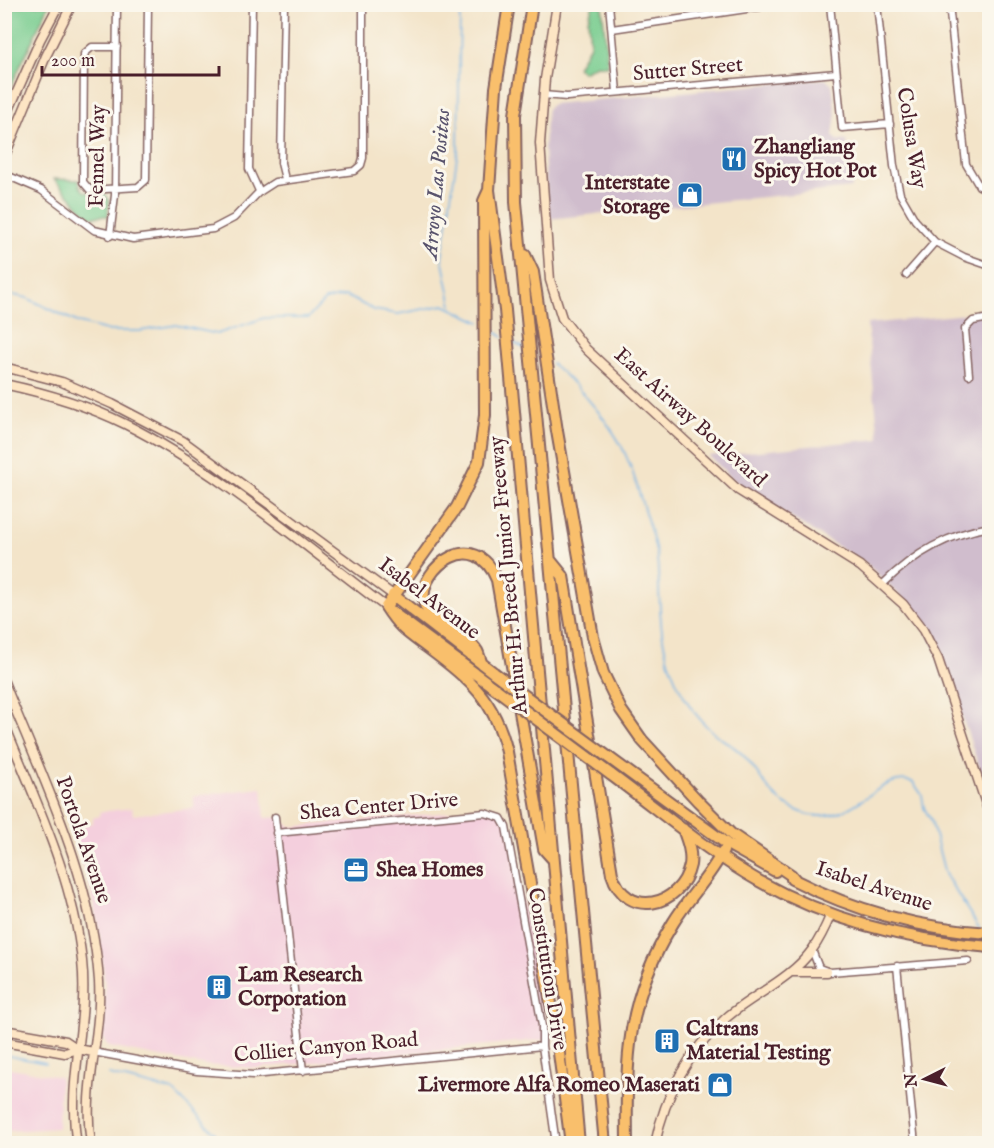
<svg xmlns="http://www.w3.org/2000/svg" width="994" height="1148" font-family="'IM FELL English',serif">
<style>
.built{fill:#f4cfdd}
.industrial{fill:#d0bdcd}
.green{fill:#78cc8f;stroke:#61765d;stroke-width:1.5}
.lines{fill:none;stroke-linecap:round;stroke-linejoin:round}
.stream{stroke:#73b2e6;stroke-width:1.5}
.street-casing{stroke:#856462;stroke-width:9}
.secondary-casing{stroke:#856462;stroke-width:11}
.highway-casing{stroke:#856462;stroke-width:14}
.street{stroke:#fff;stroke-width:6}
.secondary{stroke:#fde5c4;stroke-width:8}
.highway{stroke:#f9bf6c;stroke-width:10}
.highway-bridge-casing{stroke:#856462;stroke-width:14;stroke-linecap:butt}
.highway-bridge{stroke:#f9bf6c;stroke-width:10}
.labels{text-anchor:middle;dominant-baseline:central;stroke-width:6;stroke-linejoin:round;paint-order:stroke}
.street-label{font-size:21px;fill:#4a1f2b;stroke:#fbf7ec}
.poi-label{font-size:21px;font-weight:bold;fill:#4a1f2b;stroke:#fbf7ec;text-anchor:start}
.water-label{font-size:22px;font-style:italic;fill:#58526c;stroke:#fbf7ec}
</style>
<rect width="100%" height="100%" fill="#fbf7ec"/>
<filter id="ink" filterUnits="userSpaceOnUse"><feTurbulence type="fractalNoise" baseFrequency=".0167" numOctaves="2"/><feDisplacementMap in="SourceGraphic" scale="12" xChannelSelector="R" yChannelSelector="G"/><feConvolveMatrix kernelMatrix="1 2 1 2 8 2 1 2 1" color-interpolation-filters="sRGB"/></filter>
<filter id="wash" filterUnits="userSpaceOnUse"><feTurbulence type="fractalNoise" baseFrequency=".008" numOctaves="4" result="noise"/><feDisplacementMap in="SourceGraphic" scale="24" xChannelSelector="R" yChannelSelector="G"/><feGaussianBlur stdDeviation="1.35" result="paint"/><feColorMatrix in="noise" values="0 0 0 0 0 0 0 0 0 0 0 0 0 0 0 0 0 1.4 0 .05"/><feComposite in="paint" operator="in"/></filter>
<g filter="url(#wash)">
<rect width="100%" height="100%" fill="#f3e4c9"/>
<path class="built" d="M262 788 265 818 281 817 283 822 290 827 487 809H495L504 816 508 822 548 1039 257 1068 203 1065 109 1047 103 1039 105 986 99 928 89 883 69 828 93 823V818L100 816V812L132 808 133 815 194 808 193 796Z
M5 1067 60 1077 58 1128 5 1131Z"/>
<path class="industrial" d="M825 79 832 84 836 115 833 135 837 140 847 141 852 188 548 219 544 148 547 109 552 104Z
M966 314H989V796L944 663 914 609 867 564 757 497 737 483 709 456 879 439 867 324Z"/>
<path class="green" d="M27 5H49L5 99V10Z
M593 5H602L608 66 596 65 583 72 577 67 590 45 588 19Z
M54 179 79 180C80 197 93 192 105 194L109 200 108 216 89 217Z"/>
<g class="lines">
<path class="stream" d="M4 293 27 298 79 323 110 331H140L176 325 217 334 264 318H308L325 300 346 296 374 310 398 314 444 305 480 322
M452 306 442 258 458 150 460 4
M489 328 503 337
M512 342 526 349
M551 363C578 385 614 426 627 458 634 473 638 490 643 506 648 523 655 541 657 558 661 595 657 636 672 671 681 694 696 718 715 734 724 741 736 747 744 756 765 779 768 800 801 812 852 832 877 769 913 782L922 795 924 808 931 820 945 874 979 928
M4 1055 46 1063
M109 1075 173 1091 226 1144"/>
</g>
</g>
<g filter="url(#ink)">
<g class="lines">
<g class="street-casing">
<path id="street" d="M252 4 249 169 259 191
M284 4 281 163 285 179
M609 4 617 92
M830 4 842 128 890 124
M877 4 894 166 900 194 915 220 935 242 964 257 990 266
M949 4 966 164 979 186 990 190
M612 29 760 7V4
M117 47H92L84 54 83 182 90 190 138 187 146 180 148 4
M543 95 567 97 836 73
M4 174 41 190 94 230 133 239 213 229 234 218 258 193 275 182 354 171 361 165 363 158V4
M110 236 115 195 117 4
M906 275 935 242
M969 375 965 329 973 321 990 318
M883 584C913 554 948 534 990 527
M275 817 303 1071
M276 833 485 813 501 818 506 827 542 1026V1046L556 1144
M812 950 819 968 830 972 968 961
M897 966 915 1144
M93 1052 197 1071 253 1075 542 1046"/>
</g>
<g class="secondary-casing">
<path id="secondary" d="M557 4 545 79 540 143 550 280 562 318 586 349 738 490 860 566 903 604 923 630 938 659 990 816
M4 121 40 40 59 4
M4 158 46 56 72 4
M4 367 62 382 112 404 183 441 393 595
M4 384C46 393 87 405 125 424 217 470 303 545 386 607
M4 682C43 779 92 876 99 981 102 1036 82 1088 91 1144
M4 723C35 800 73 877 82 961 89 1023 66 1082 77 1144
M792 972H827
M4 1030 66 1041 78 1049
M4 1042 65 1053 78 1049 93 1052
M655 1144C665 1095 689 1051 726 1018 754 994 790 980 812 950 820 939 826 926 831 914"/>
</g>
<g class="highway-casing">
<path id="highway" d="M509 4 496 88 489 190 505 310 579 1144
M532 4 515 115 516 202 605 1144
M525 255 533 272 557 431 593 637 603 673 621 710 642 740 698 801 731 834 791 875 796 881
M550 560 563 576 612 874C626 920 681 907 690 865 692 852 687 840 683 829
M393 595 494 673
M386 607C400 629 408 633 428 648 470 679 495 700 507 752L557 1038 571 1144
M386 607 457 507 479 462 485 415 484 201 489 190
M393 613 496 689
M482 664C480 660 479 655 477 651 464 631 428 626 424 600 419 568 475 525 497 580L544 849 552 858
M608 757 727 844 775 871
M610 774C659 810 706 851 759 881 829 920 909 941 990 947
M792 879C853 910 921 929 990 933
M627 1144C626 1056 626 1000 673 923 688 898 710 877 723 851"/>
</g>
<use href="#street" class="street"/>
<use href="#secondary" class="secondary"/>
<use href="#highway" class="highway"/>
<g class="highway-bridge-casing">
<path id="highway-bridge" d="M494 673 608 757
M496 689 610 774"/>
</g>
<use href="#highway-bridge" class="highway-bridge"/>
</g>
</g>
<defs>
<g id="restaurant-square" transform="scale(1.35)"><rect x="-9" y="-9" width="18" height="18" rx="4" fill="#1f6fb2" stroke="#fbf7ec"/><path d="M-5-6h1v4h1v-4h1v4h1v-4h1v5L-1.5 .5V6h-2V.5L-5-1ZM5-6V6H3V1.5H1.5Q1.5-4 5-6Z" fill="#fff"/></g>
<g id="shop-square" transform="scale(1.35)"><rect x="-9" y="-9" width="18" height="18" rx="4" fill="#1f6fb2" stroke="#fbf7ec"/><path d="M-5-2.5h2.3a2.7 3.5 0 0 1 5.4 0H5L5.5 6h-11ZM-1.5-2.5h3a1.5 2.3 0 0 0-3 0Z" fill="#fff"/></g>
<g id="office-square" transform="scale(1.35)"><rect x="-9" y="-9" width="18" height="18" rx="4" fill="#1f6fb2" stroke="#fbf7ec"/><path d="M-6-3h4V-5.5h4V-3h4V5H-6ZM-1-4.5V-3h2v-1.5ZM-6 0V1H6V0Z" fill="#fff"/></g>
<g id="building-square" transform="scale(1.35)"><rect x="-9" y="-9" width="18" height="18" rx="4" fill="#1f6fb2" stroke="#fbf7ec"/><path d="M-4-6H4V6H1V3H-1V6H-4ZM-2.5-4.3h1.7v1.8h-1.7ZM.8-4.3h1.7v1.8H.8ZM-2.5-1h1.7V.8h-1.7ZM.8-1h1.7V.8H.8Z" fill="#fff"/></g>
</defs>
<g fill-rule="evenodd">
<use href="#restaurant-square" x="734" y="159"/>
<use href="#shop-square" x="690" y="195"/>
<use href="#office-square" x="356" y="870"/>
<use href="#building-square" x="219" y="987"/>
<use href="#building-square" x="667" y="1041"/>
<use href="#shop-square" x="720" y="1085"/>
</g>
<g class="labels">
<g class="street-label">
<text transform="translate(688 70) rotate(-5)">Sutter Street</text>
<text transform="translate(911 138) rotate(81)">Colusa Way</text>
<text transform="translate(98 156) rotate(-89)">Fennel Way</text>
<text transform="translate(690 418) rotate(42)">East Airway Boulevard</text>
<text transform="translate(509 575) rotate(-95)">Arthur H. Breed Junior Freeway</text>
<text transform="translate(429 599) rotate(37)">Isabel Avenue</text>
<text transform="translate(379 807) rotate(-5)">Shea Center Drive</text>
<text transform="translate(83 840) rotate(71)">Portola Avenue</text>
<text transform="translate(874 887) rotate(18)">Isabel Avenue</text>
<text transform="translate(547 969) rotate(81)">Constitution Drive</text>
<text transform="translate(326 1048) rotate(-5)">Collier Canyon Road</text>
</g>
<g class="poi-label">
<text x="754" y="147">Zhangliang<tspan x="754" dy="24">Spicy Hot Pot</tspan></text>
<text x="670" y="183" text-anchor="end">Interstate<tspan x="670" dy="24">Storage</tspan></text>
<text x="376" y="870">Shea Homes</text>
<text x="238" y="975">Lam Research<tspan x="238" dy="24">Corporation</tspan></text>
<text x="686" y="1029">Caltrans<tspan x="686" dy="24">Material Testing</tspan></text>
<text x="700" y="1085" text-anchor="end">Livermore Alfa Romeo Maserati</text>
</g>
<g class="water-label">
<text transform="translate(437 184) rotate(-85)">Arroyo Las Positas</text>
</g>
</g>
<rect width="994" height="1148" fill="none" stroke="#fbf7ec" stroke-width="24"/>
<g transform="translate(925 1079) rotate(264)" stroke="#fbf7ec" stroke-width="4.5" paint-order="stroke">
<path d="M0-4.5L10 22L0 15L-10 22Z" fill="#4a1f2b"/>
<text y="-9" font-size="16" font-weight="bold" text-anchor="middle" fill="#4a1f2b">N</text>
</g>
<path d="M42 66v9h177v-9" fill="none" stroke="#4a1f2b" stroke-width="3"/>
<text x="51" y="66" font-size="18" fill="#4a1f2b" stroke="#fbf7ec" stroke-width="4.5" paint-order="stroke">200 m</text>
</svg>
